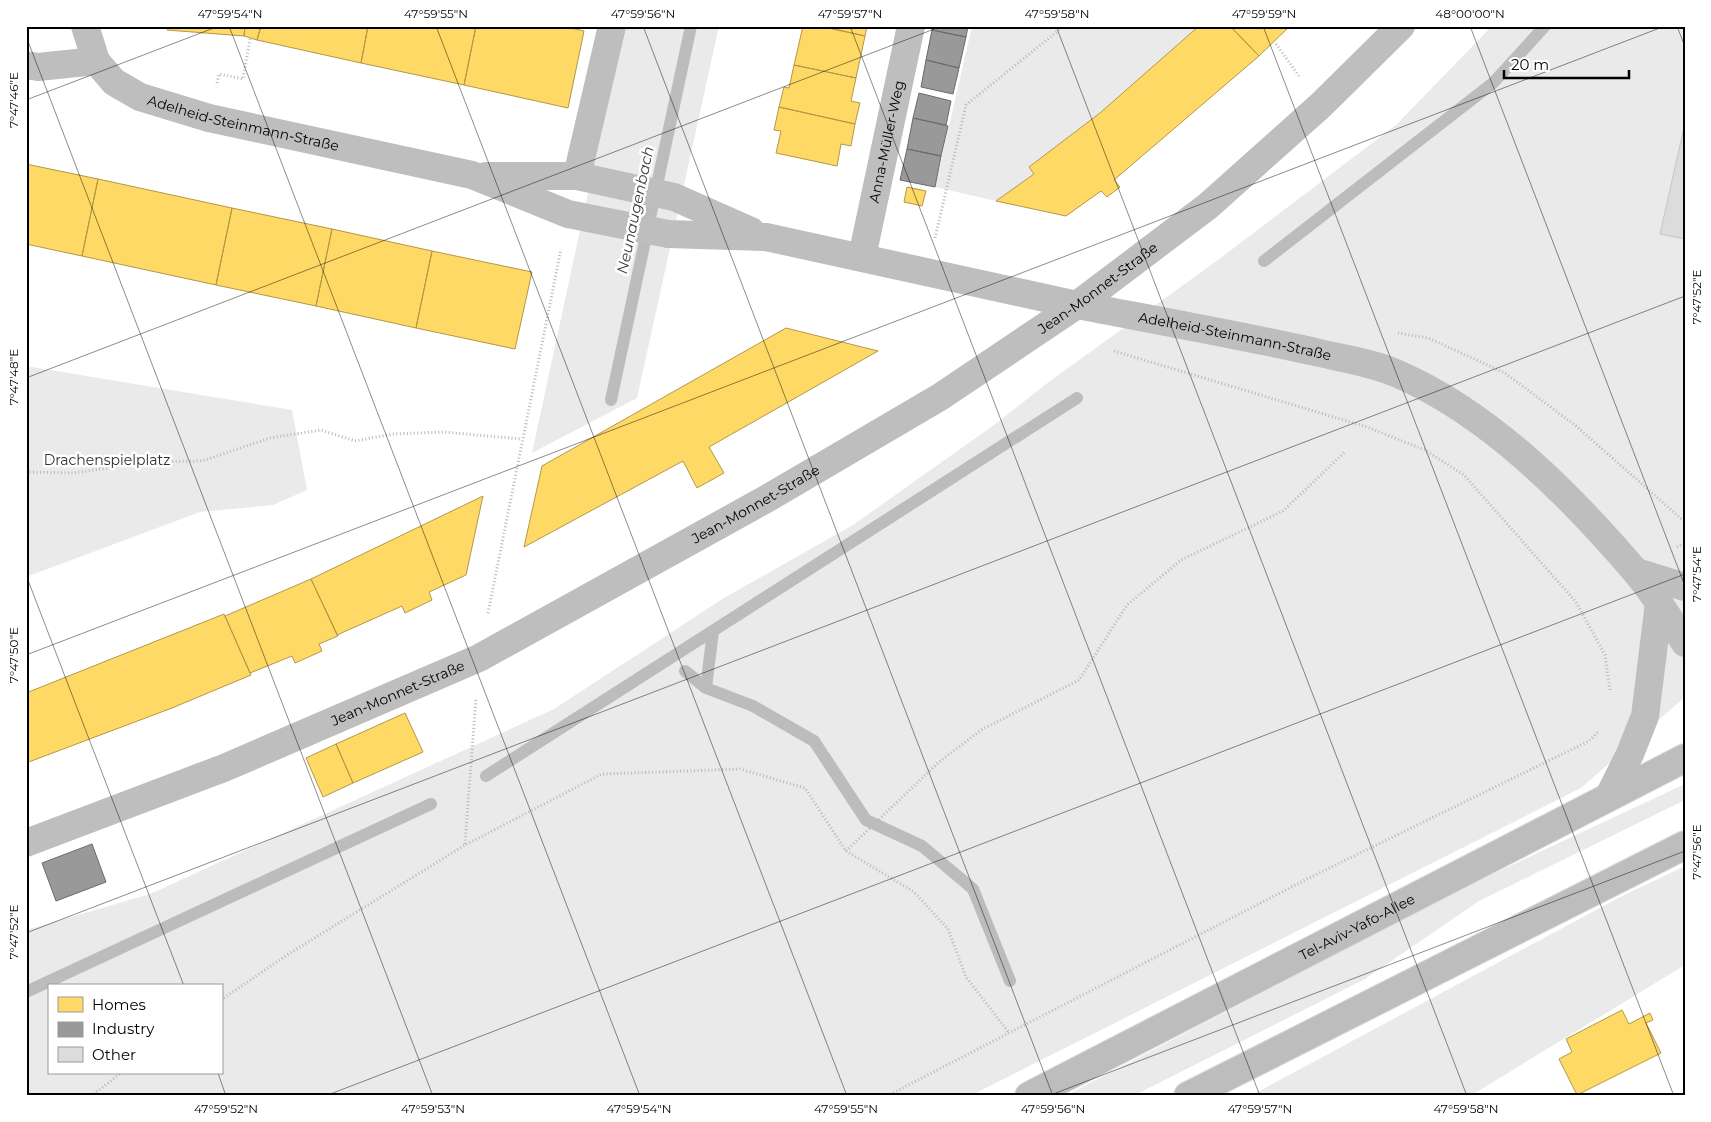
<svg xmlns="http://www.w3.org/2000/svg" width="1711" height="1122" font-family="Montserrat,sans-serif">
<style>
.green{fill:#eaeaea;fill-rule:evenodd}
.homes{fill:#ffd966;stroke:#b29847}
.industry{fill:#999;stroke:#6b6b6b}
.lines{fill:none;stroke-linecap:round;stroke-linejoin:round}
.stream{stroke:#bcbcbc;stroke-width:12}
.building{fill:#dcdcdc;stroke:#c5c5c5}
.primary-casing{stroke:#dbdbdb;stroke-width:30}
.path{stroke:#b8b8b8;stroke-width:3;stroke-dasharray:1 2.5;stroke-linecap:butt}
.minor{stroke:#bebebe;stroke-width:28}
.tertiary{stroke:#bebebe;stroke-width:28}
.primary{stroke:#bdbdbd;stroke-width:28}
.ticks{fill:none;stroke:#000;stroke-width:1;stroke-opacity:0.45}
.labels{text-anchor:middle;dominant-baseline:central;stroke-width:5;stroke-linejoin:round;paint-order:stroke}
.street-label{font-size:14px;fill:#000;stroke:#fff}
.park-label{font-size:14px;fill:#2f2f2f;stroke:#fff}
.water-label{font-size:15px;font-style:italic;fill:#404040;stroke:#fff}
.neatline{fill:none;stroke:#000;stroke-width:2}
.ticks-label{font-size:12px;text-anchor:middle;fill:#000}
</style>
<rect width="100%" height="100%" fill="#fff"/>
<path class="green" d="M624 26H719L637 398 532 453Z
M972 26H1199L1100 113 1029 167 1034 174 996 201 935 187Z
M1492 26H1685V697L1581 788 970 1096H26V930L150 894 554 709 724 598 853 525 994 425 1050 381 1218 260 1396 125ZM49 986H221V1073H49Z
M26 366 292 410 307 490 273 505 200 512 26 577Z
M1685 784V800L1479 901 1365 979 1133 1096H1065L1467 886Z
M1685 866V965L1470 1096H1250L1620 897Z"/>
<path class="homes" d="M168 26H245L244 36 167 30Z
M245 26H261L257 40 244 36Z
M261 26H368L361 63 257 40Z
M368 26H476L464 85 361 63Z
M476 26H563L584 31 568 108 464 85Z
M803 26H820L865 36 856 78 794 65Z
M820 26H867L865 36Z
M1199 26H1230L1259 56 1114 180 1120 187 1107 197 1101 191 1066 216 996 201 1034 174 1029 167 1100 113Z
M1230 26H1290L1259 56Z
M794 65 856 78 851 101 860 103 855 124 779 107 784 87 789 88Z
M779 107 855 124 851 146 841 144 837 166 776 153 781 131 774 130Z
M26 164 98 179 82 256 26 244Z
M98 179 232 208 216 285 82 256Z
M907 187 926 191 922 206 904 202Z
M232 208 332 229 316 306 216 285Z
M332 229 432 251 416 328 316 306Z
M432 251 532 272 515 349 416 328Z
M786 328 878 351 709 447 724 473 697 488 683 461 524 547 542 466Z
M483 496 466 575 429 592 432 600 405 613 402 606 337 635 311 579Z
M311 579 338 636 319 644 322 651 295 663 292 656 250 673 225 616Z
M224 614 251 675 172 708 26 763V693Z
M405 713 423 752 353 783 336 744Z
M336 744 353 783 323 797 306 758Z
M1622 1010 1629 1024 1650 1013 1653 1020 1646 1023 1661 1053 1577 1095 1559 1059 1572 1052 1566 1039Z"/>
<path class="industry" d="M933 26H968L966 37 932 30Z
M932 30 966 37 959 68 926 60Z
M926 60 959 68 953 94 921 87Z
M919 93 951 101 946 125 913 118Z
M913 118 948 126 941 156 907 149Z
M907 149 941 156 935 187 900 180Z
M92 844 106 882 56 901 42 863Z"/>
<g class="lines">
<path class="stream" d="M1264 261 1493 83 1545 26
M611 400 691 26
M685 671 706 688 753 706 814 741 866 820 922 846 973 889 1010 981
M706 688 713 631
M486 776 1077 398
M26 992 431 804"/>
</g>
<path class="building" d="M1685 123V239L1660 234Z"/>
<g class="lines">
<g class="primary-casing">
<g id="primary">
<path id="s5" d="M1029 1096 1685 758"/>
<path d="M1188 1096 1685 845"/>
</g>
</g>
<path class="path" d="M1276 44 1299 76
M217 83 219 74 243 79 250 39
M935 238 966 105 1064 26
M1398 333 1428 338 1505 373 1576 426 1685 522
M1114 351 1367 427 1425 450 1464 475 1576 602 1605 655 1610 691
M26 472 74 473 147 462 202 461 270 438 321 430 355 441 393 434 443 432 521 439
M1677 547 1685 543
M488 613 561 249
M465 844 476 698
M846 851 939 762 981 730 1079 680 1127 605 1181 560 1283 511 1346 451
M221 1000 287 955 465 845 602 774 740 769 805 788 846 851 914 892 948 929 966 977 1009 1033
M91 1096 121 1073
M887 1096 1307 879 1589 741 1599 731"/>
<g class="minor">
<path id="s1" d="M85 26 96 61 114 82 140 97 209 118 472 175 568 214 668 234 766 237 1077 305"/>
<path d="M26 65 38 67 96 61"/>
<path d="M486 176H577L674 197 751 231"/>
<path d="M577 176 612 26"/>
<path id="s2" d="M862 257 911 26"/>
<path id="s3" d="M26 843 224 768 479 658 768 498 940 397 1077 305 1208 206 1321 105 1401 26"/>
</g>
<g class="tertiary">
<path id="s4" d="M1077 305C1155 320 1233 334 1311 351 1339 358 1371 362 1398 374 1490 414 1571 496 1635 571 1654 593 1669 618 1685 643"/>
<path d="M1636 572 1685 587"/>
<path d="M1609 796 1630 754 1645 716 1659 603"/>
</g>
<use href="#primary" class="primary"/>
</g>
<path class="ticks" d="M229 26 640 1096M436 26 847 1096M643 26 1053 1096M850 26 1260 1096M1056 26 1467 1096M1263 26 1674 1096M1470 26 1685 586M1677 26 1685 47M26 36 433 1096M26 100 219 26M26 378 942 26M26 575 184 986M26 655 1665 26M26 933 1685 296M218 1073 226 1096M325 1096 1685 574M1048 1096 1685 851"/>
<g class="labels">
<g class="street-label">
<text stroke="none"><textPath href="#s1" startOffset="201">Adelheid-Steinmann-Straße</textPath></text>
<text stroke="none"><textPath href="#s2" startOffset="118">Anna-Müller-Weg</textPath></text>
<text stroke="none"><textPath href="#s3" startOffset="1211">Jean-Monnet-Straße</textPath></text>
<text stroke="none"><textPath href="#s4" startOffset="161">Adelheid-Steinmann-Straße</textPath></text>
<text stroke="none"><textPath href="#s3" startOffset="806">Jean-Monnet-Straße</textPath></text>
<text stroke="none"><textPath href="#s3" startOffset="401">Jean-Monnet-Straße</textPath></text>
<text stroke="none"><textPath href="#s5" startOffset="369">Tel-Aviv-Yafo-Allee</textPath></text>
</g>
<g class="park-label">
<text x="107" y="460">Drachenspielplatz</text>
</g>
<g class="water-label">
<text transform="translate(635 210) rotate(-78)">Neunaugenbach</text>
</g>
</g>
<rect width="1711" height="1122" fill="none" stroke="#ffffff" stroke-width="55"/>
<rect x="48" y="984" width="175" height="90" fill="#ffffff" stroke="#999999"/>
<rect x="58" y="997" width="25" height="15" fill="#ffd966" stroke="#999999"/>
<text x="92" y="1010" font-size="15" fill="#000000">Homes</text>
<rect x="58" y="1022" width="25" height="15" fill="#999999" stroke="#999999"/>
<text x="92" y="1034" font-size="15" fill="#000000">Industry</text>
<rect x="58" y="1047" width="25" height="15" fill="#dcdcdc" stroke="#999999"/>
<text x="92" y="1060" font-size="15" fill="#000000">Other</text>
<path d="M1504 70v8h125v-8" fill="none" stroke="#000000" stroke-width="2.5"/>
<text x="1511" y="70" font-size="15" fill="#000000" stroke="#ffffff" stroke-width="4" paint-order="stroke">20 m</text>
<rect x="28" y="28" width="1656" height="1066" class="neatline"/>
<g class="ticks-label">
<text x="230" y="18">47°59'54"N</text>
<text x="436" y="18">47°59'55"N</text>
<text x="643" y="18">47°59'56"N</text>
<text x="850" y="18">47°59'57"N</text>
<text x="1057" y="18">47°59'58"N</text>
<text x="1264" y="18">47°59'59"N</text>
<text x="1470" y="18">48°00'00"N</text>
<text transform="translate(14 100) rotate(-90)" y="4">7°47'46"E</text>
<text transform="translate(1697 297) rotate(-90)" y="4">7°47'52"E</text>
<text transform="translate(14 377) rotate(-90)" y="4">7°47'48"E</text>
<text transform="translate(1697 574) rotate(-90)" y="4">7°47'54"E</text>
<text transform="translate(14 655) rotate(-90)" y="4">7°47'50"E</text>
<text transform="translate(1697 852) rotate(-90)" y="4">7°47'56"E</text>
<text transform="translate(14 932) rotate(-90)" y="4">7°47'52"E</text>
<text x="226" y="1113">47°59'52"N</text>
<text x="433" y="1113">47°59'53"N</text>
<text x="639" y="1113">47°59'54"N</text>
<text x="846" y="1113">47°59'55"N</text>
<text x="1053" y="1113">47°59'56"N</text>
<text x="1260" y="1113">47°59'57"N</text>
<text x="1466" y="1113">47°59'58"N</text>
</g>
</svg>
